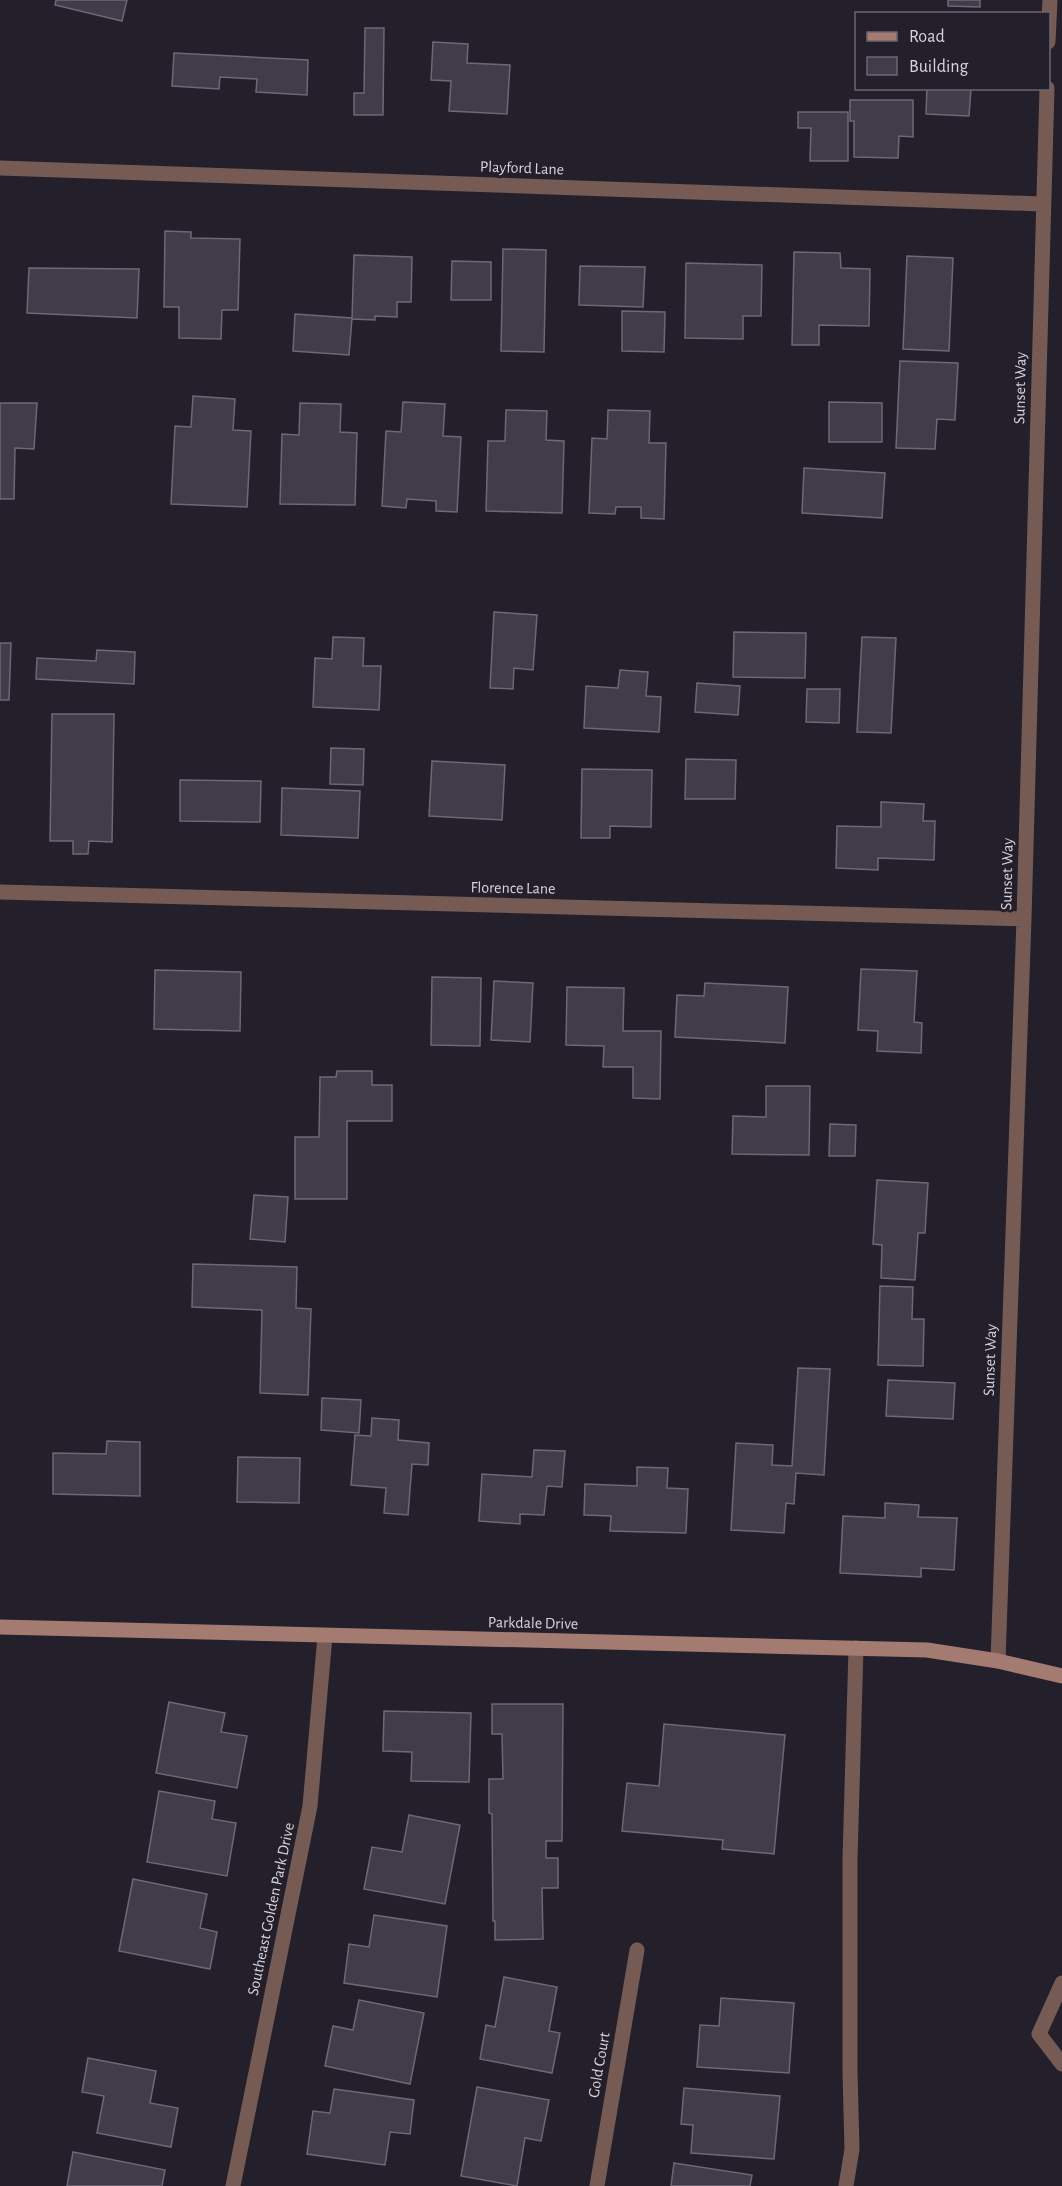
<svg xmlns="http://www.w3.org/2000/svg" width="1062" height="2186" font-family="'Alegreya Sans',sans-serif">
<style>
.building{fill:#403c49;stroke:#6c6876;stroke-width:1.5}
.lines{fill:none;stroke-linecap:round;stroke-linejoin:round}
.service{stroke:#755b54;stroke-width:15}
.minor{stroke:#755b54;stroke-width:15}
.secondary{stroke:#a47b71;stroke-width:15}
.labels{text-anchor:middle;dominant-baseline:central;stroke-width:6;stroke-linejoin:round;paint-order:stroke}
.street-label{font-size:16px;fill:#d7d4dc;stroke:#231f2b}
</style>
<rect width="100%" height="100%" fill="#231f2b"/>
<path class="building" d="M56 0H127L122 21 55 5Z
M948 0H980V7L948 6Z
M365 28H384L383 115H354V93H364Z
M433 42 468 44 467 63 510 65 507 114 449 111 451 81 431 80Z
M174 53 308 60 307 95 256 92 257 79 220 77 219 89 172 86Z
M927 88H971L969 116 926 114Z
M850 100H913V137L899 136 898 158 854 157V121H850Z
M798 112H848V161H810L811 128H798Z
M165 231 191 232V238L240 239 238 310H222L221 339 179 338V307H164Z
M503 249 546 250 544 352 501 351Z
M794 252 840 253 841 268 870 269 869 326 819 325V345H792Z
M354 255 412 257 411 302H397V317L375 316V320L352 319Z
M907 256 953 258 949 351 903 349Z
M452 261 491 262V300H451Z
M686 263 762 265 761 316H743V339L685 338Z
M580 266 645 267 643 307 579 305Z
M29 268 139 269 137 318 27 313Z
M622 311 665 312 664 352 622 351Z
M295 314 352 318 349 355 293 351Z
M900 361 958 363 955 420 937 419 935 449 896 448Z
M193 396 235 399 233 430 251 431 247 507 171 504 175 426 191 427Z
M403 402 445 404 443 436 461 437 457 512 436 511V501L407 499 406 508 382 506 386 431 401 432Z
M829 402 882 403V442H829Z
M0 403H37L34 449 15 448 14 499H0Z
M300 403 341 404 340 432 357 433 355 505 280 504 282 434 299 435Z
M506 410 547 411 546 440 564 441 562 513 486 511 488 441H505Z
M608 410 650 411 649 443H666L664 519 641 518V507H616L615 514 589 513 592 438 607 439Z
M804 468 885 473 882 518 802 513Z
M494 612 537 615 533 670 514 668 513 689 490 688Z
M734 632 806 633 805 678 733 677Z
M333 637 364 638 363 666H381L379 710 313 707 315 658 332 659Z
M862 637 896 638 891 733 857 732Z
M0 643H11L9 700H0Z
M97 650 135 652 134 684 36 679 37 658 96 661Z
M620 670 648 672 646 696 661 697 659 732 584 728 586 686 618 688Z
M697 683 740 686 738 715 695 712Z
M807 689H840L839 723 806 722Z
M52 714H114L112 842 89 841 88 854H73V841H50Z
M331 748 364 749 363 785 330 784Z
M686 759 736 760 735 799H685Z
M432 761 505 765 502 820 429 816Z
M582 769 652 770 651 827 610 826V838H581Z
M180 780 261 781 260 822 180 821Z
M282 788 360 791 358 838 281 835Z
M881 802 924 804 923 821H935L934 860 878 858V870L836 868 837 826 881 827Z
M861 969 917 971 914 1022 922 1023 921 1053 877 1051 878 1031 858 1030Z
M155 970 241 972 240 1031 154 1029Z
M432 977 481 978 480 1046 431 1045Z
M494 981 533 983 530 1042 491 1040Z
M705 983 788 987 785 1043 675 1037 677 995 704 996Z
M567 987 624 988 623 1031H661L660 1099 633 1098V1067H603L604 1046 566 1045Z
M337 1071H372V1085H392V1121H347V1199H295V1137H319L320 1077H336Z
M766 1086H810L809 1155 732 1154 733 1116 766 1117Z
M830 1124 856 1125 855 1156H829Z
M877 1180 928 1183 925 1233H918L915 1280 881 1278 882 1245 873 1244Z
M254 1195 288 1197 285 1242 250 1239Z
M193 1264 297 1267 296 1308 311 1309 308 1395 260 1393 262 1310 192 1307Z
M880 1286 913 1287 912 1319H924L923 1366 878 1365Z
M798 1368 830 1369 824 1475 796 1473 794 1504 786 1503 784 1533 731 1530 736 1443 773 1445 772 1465 792 1466Z
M888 1380 955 1383 953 1419 886 1416Z
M322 1398 361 1400 359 1433 321 1430Z
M372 1418 399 1420 398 1440 429 1443 428 1465 412 1464 408 1515 384 1513 386 1488 351 1485 355 1435 371 1436Z
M107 1441 140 1442V1496L53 1494V1453L106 1454Z
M534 1450 565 1451 562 1487 547 1486 544 1515 520 1514V1524L479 1521 482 1474 532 1477Z
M238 1457 300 1458 299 1503 237 1502Z
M637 1467 668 1468 667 1488 688 1489 686 1533 610 1531 611 1516 584 1515 585 1484 637 1486Z
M885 1503 919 1505 918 1517 957 1518 954 1570 921 1568V1577L840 1573 843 1516 885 1518Z
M169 1702 225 1713 221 1732 247 1736 237 1788 156 1773Z
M492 1704H563L562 1841H546V1858H558V1888H542L543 1939 495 1940V1921H493L492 1814 489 1813V1779H503L502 1734H492Z
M384 1711 471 1713 469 1782 411 1781 412 1752 383 1751Z
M664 1724 785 1735 774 1854 722 1849 723 1840 622 1831 627 1783 659 1786Z
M159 1791 215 1801 212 1819 236 1823 227 1876 147 1862Z
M409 1815 460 1825 445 1904 364 1889 372 1847 402 1852Z
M133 1879 207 1894 200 1928 217 1932 210 1969 119 1951Z
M374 1915 447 1926 437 1997 344 1983 349 1944 369 1947Z
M504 1977 557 1987 549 2031 560 2033 552 2073 480 2059 486 2025 495 2027Z
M721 1998 794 2003 789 2073 697 2067 700 2025 719 2026Z
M359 2000 424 2013 410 2084 325 2066 333 2026 353 2030Z
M88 2058 156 2071 150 2103 178 2108 171 2147 97 2133 104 2096 82 2092Z
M477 2087 549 2100 541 2141 525 2138 517 2186 461 2176Z
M684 2088 780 2096 774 2159 691 2153 693 2125 681 2124Z
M334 2089 414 2100 410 2134 390 2132 385 2165 307 2154 313 2111 330 2113Z
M73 2152 165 2170 162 2186H67Z
M674 2163 752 2175 750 2186H671Z"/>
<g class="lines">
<path class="service" d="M1062 1983 1039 2034 1062 2064
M846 2186 852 2149 850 2072V1859L856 1648"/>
<path class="minor" d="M1048 42 1050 0
M0 168 1042 204
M0 892 1024 919
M998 1661 1024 919 1047 88
M233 2186 310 1806 325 1636
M597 2186 637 1950"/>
<path class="secondary" d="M0 1627 927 1650 998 1661 1062 1676"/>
</g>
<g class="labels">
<g class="street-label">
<text transform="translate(522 168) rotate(2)">Playford Lane</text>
<text transform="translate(1020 388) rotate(-89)">Sunset Way</text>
<text transform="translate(1007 874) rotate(-89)">Sunset Way</text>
<text transform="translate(513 888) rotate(1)">Florence Lane</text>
<text transform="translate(990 1360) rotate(-88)">Sunset Way</text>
<text transform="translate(533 1623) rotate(1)">Parkdale Drive</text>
<text transform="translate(271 1909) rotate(-78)">Southeast Golden Park Drive</text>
<text transform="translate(599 2065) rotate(-80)">Gold Court</text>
</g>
</g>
<rect x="855" y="12" width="195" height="78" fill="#231f2b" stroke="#6b6772" stroke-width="1.5"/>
<rect x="867" y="32" width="30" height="9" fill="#a47b71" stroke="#6b6772" stroke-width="1.5"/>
<text x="909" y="42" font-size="18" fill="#d7d4dc">Road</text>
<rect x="867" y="57" width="30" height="18" fill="#403c49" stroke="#6b6772" stroke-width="1.5"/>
<text x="909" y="72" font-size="18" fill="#d7d4dc">Building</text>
</svg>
